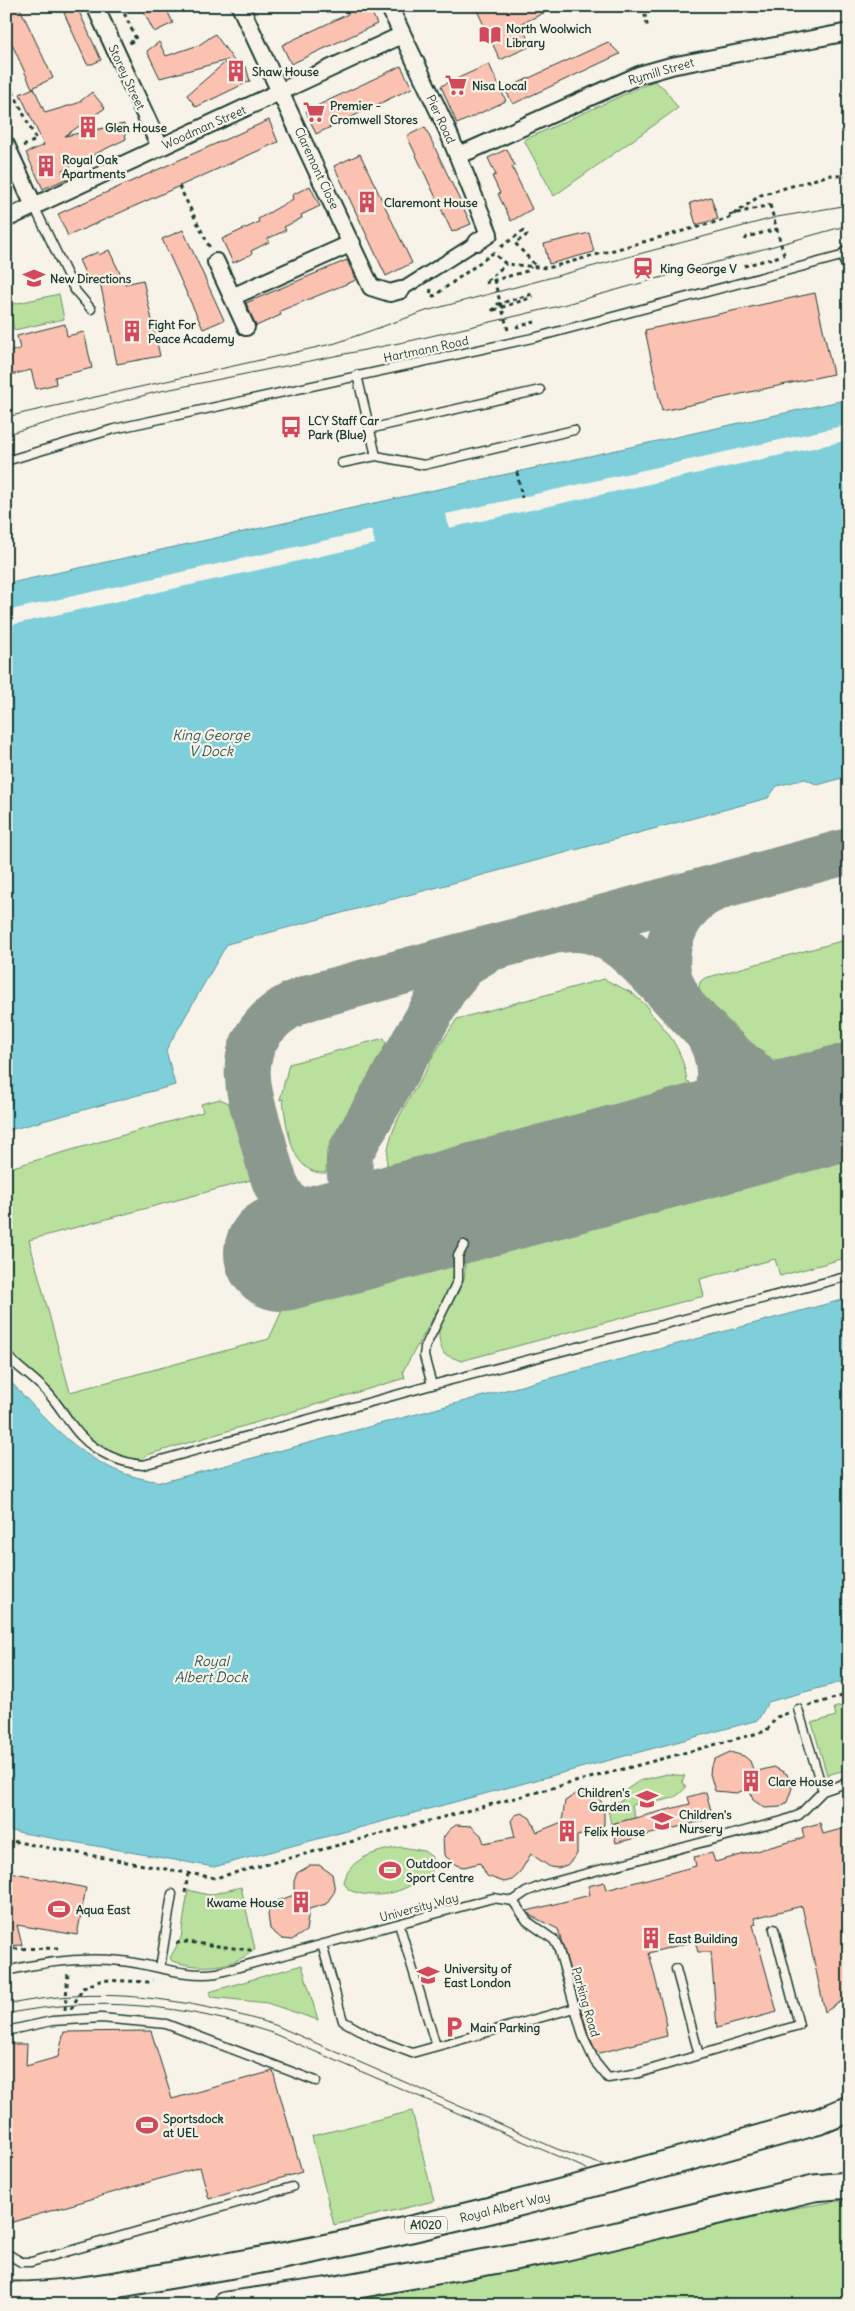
<svg xmlns="http://www.w3.org/2000/svg" width="855" height="2311" font-family="Delius,sans-serif">
<style>
.green{fill:#b9e19d;stroke:#6c8f68}
.water{fill:#7fcfdb;stroke:#599598}
.pier{fill:#f7f3e8}
.lines{fill:none;stroke-linecap:round;stroke-linejoin:round}
.taxiway{stroke:#8b988e;stroke-width:46}
.runway{stroke:#8b988e;stroke-width:116}
.building{fill:#fbc2b1;stroke:#1f3d34}
.service-casing{stroke:#1f3d34;stroke-width:11}
.pedestrian-casing{stroke:#1f3d34;stroke-width:16}
.minor-casing{stroke:#1f3d34;stroke-width:20}
.primary-casing{stroke:#1f3d34;stroke-width:29}
.path{stroke:#1f3d34;stroke-width:3;stroke-dasharray:4 4;stroke-linecap:butt}
.service{stroke:#f7f3e8;stroke-width:8}
.pedestrian{stroke:#f7f3e8;stroke-width:12}
.minor{stroke:#f7f3e8;stroke-width:16}
.primary{stroke:#f7f3e8;stroke-width:25}
.tram{stroke:#1f3d34;stroke-width:1}
.path-bridge{stroke:#1f3d34;stroke-width:3;stroke-dasharray:4 4;stroke-linecap:butt}
.labels{text-anchor:middle;dominant-baseline:central;stroke-width:4.5;stroke-linejoin:round;paint-order:stroke}
.shield{fill:#f7f3e8;stroke:#60746a;stroke-width:1}
.shield-label{font-size:11px;font-weight:bold;fill:#1f3d34}
.poi-label{font-size:12px;font-weight:bold;fill:#1f3d34;stroke:#f7f3e8;text-anchor:start}
.street-label{font-size:12px;fill:#1f3d34;stroke:#f7f3e8}
.water-label{font-size:14px;font-style:italic;fill:#325a55;stroke:#f7f3e8}
</style>
<rect width="100%" height="100%" fill="#f7f3e8"/>
<filter id="ink" filterUnits="userSpaceOnUse"><feTurbulence type="fractalNoise" baseFrequency=".02" numOctaves="2"/><feDisplacementMap in="SourceGraphic" scale="10" xChannelSelector="R" yChannelSelector="G"/><feConvolveMatrix kernelMatrix="1 2 1 2 8 2 1 2 1" color-interpolation-filters="sRGB"/></filter>
<g filter="url(#ink)">
<path class="green" d="M654 81 664 88 678 108 554 196 524 140Z
M59 294 64 319 14 330 9 305Z
M849 939V1053C832 1058 810 1068 792 1066 764 1063 723 1014 702 994L699 989 700 982 705 978Z
M604 979 632 993 650 1009 648 1011C669 1031 684 1053 687 1082H690L687 1095 388 1175C380 1136 412 1096 430 1064L429 1062 457 1019Z
M384 1038 386 1044 327 1151 326 1173C291 1176 286 1125 283 1099L280 1100 289 1064Z
M220 1099 231 1104 251 1180 29 1240 70 1392 269 1339 286 1302 452 1257 454 1271 450 1288 403 1371 405 1378 147 1455 142 1459 130 1460 119 1456 85 1435 66 1407 6 1347V1169L203 1112 201 1104Z
M849 1149V1257L780 1276 775 1259 700 1279 704 1296 461 1361 444 1354C428 1321 453 1309 463 1282 466 1273 465 1264 464 1254Z
M849 1704V1769L827 1775 812 1723 836 1716 834 1708Z
M667 1774 685 1776 682 1781 686 1787C673 1805 651 1800 632 1805L635 1818 611 1824 607 1805 623 1800V1792L639 1781Z
M402 1847 424 1851 432 1857 431 1871C409 1891 378 1902 349 1890L344 1883C348 1857 380 1850 402 1847Z
M241 1887 255 1949C232 1969 200 1970 172 1961L170 1958 181 1938 188 1890 209 1895Z
M302 1965 318 2020 267 2003 211 1997 209 1992Z
M412 2111 434 2201 334 2225 312 2136Z
M844 2200 849 2201V2305H293L526 2269 789 2209Z"/>
<path class="water" d="M849 399V776L818 785 805 779 777 786 768 798 227 944 166 1050 175 1085 6 1131V584Z
M849 1298V1680L768 1702 758 1720 214 1867 6 1830V1377C53 1426 90 1475 163 1482Z"/>
<path class="pier" d="M847 425 849 440 449 528 446 514Z
M372 530 375 544 6 626V611Z"/>
<g class="lines">
<path class="taxiway" d="M561 930C575 928 590 929 602 935 621 943 635 958 650 973 686 1009 745 1081 792 1096 811 1102 830 1100 849 1099
M682 1005C677 996 672 987 669 977 661 942 682 900 717 888
M665 1150C679 1142 692 1135 703 1122 725 1095 724 1055 703 1027
M410 1219C369 1217 343 1194 351 1151L446 986 466 962 485 951
M368 1230C343 1231 320 1231 299 1215 275 1197 270 1168 263 1141 257 1120 249 1099 248 1078 244 1037 274 1009 310 997L849 851"/>
<path class="runway" d="M282 1253 849 1101"/>
</g>
<path class="building" d="M6 6H19L53 78 32 88 6 31Z
M141 6H165L173 23 154 32Z
M344 6H369L377 24 291 64 282 45 348 14Z
M475 6H558L521 24 531 46 500 60Z
M77 7 101 60 92 64H87L64 13Z
M215 34 239 68 246 67 250 81 196 107 187 95 228 60 160 78 147 51 159 42 166 56 199 45Z
M608 42 620 54 513 104 505 89Z
M489 64 506 101 457 124 441 86Z
M401 66 412 88 316 134 306 111Z
M34 88 45 113 78 103 92 92 105 108 65 136 124 124 126 139 62 170 66 179 43 189 26 153 44 145 20 94Z
M269 120 278 142 68 236 58 214Z
M425 127 471 224 452 232 407 136Z
M507 149 515 166 512 167 532 209 511 221 498 194 500 193 492 176 496 175 488 158Z
M360 154 412 263 386 276 334 166Z
M310 186 320 206 301 215 302 218 284 227 286 230 267 239 269 242 251 251 252 254 233 263 222 239 259 222 258 219 293 199 292 195Z
M711 197 718 219 696 225 690 203Z
M183 230 224 320 203 329 162 239Z
M589 233 594 252 549 264 544 244Z
M109 250 125 284 143 280 160 356 117 364 99 277 89 282 79 260 98 252 99 255Z
M347 260 356 280 280 311 281 315 256 326 246 303Z
M815 293 833 374 662 411 645 330Z
M65 324 67 336 84 332 92 368 55 377 56 384 36 389 31 370 6 376V352L20 349 17 336Z
M730 1752 744 1756 750 1761 754 1772 774 1767 787 1774 792 1788 787 1802 780 1807 765 1808 753 1800 749 1788 737 1793 715 1791 710 1774 711 1766 715 1759Z
M579 1792 596 1796 601 1801 604 1809V1825L590 1833 577 1836V1854L567 1865 558 1868 550 1867 531 1854 519 1874 512 1880 504 1882 487 1876 480 1863 464 1867 456 1865 444 1855 443 1838 449 1830 456 1825 471 1826 481 1835 484 1843 515 1837 511 1821 515 1815 522 1813 530 1818 537 1832 562 1822 565 1801Z
M706 1792 713 1818 616 1843 611 1824 690 1804 688 1797Z
M820 1823 823 1834 849 1827V1996L825 2012 802 1906 754 1918 756 1924 753 1925 777 2012 717 2028 711 1952H698L695 1941 649 1953 667 2025H665L667 2036 599 2053 596 2051 588 2034 558 1929 531 1916 527 1911 590 1895 588 1886 604 1882 606 1890 696 1866 694 1857 712 1853 715 1862 804 1838 802 1828Z
M311 1865H319L332 1874 335 1891 326 1904 309 1909 306 1931 292 1940 282 1939 270 1929 268 1914 271 1906 277 1901 294 1895V1881L297 1873Z
M6 1871 86 1888 77 1935 17 1925 22 1945 6 1946Z
M151 2031 172 2099 273 2071 302 2172 209 2199 200 2167 6 2224V2044H27L26 2066 58 2057 64 2032Z"/>
<g class="lines">
<g class="service-casing">
<path id="service" d="M34 206 74 289 91 309
M369 429 540 390
M376 456 424 465 574 430
M6 461 114 429 537 337 849 254
M342 463 376 456 357 375
M6 1355C18 1368 34 1378 46 1391 60 1405 68 1423 81 1436 97 1453 121 1463 143 1465L432 1385 849 1276
M432 1385 424 1356 425 1347 458 1280V1256L464 1245
M798 1709 823 1791
M513 1901 527 1921 554 1940 558 1947 583 2036 595 2062 608 2078 639 2073 699 2055 676 1969
M399 1924 436 2046
M322 1944 343 2021 375 2039 412 2053 575 2008
M160 1968 172 1894
M6 1971C43 1962 84 1957 121 1961 153 1964 185 1978 217 1973L493 1898 513 1901 526 1892 543 1885 782 1821 799 1815 823 1791 849 1782
M6 2031 52 2021 101 2018 166 2024 316 2081
M699 2055 799 2025 774 1929
M6 2253 21 2262H31L292 2187"/>
</g>
<g class="pedestrian-casing">
<path id="pedestrian" d="M401 290 477 242"/>
</g>
<g class="minor-casing">
<path id="minor" d="M95 6 160 147
M240 6 371 287 390 293 401 290
M389 6 447 129 489 234 477 242
M6 145 34 206
M457 154 469 151 639 75 671 66 849 32
M6 219 402 35
M847 255 849 262
M216 262 246 327
M232 297 352 243"/>
</g>
<g class="primary-casing">
<path id="primary" d="M6 2295C70 2296 134 2281 197 2271 409 2237 614 2179 820 2121L849 2109
M226 2305 325 2291 559 2249 814 2188 849 2185"/>
</g>
<path class="path" d="M121 6 136 39 129 43
M643 6 648 29
M6 77 36 140 23 146
M179 186 210 248
M729 215 770 205
M745 240 747 237 777 229
M501 247 523 231 527 235 515 243 535 265
M744 266 784 255
M487 281 506 264
M485 283 527 271 531 267
M431 289 430 295 434 296 493 253 506 264 548 268 727 219 761 195 830 175 849 177
M494 310 533 297
M492 311 498 304 532 294
M516 327 535 322
M517 472 522 498
M808 1706 849 1694
M6 1840 215 1878 766 1731 777 1717 788 1713
M185 1893 188 1874
M176 1943 187 1942 250 1950V1952
M6 1949 58 1948
M71 2009 83 1988 102 1980 148 1982 153 1980
M65 2010 68 1973"/>
<use href="#service" class="service"/>
<use href="#pedestrian" class="pedestrian"/>
<use href="#minor" class="minor"/>
<use href="#primary" class="primary"/>
<path class="tram" d="M6 417 336 343 426 311 736 228 777 217 849 205
M7 434 156 392 414 340 559 306 849 225
M6 2005C97 1985 187 1998 275 2025L557 2149 603 2165
M6 2014C96 1995 185 2005 272 2033L587 2169"/>
<path class="path-bridge" d="M770 205 784 255
M494 280 508 330"/>
</g>
</g>
<defs>
<g id="library-bare" transform="scale(1.725)"><path d="M-6-4Q-3-5.5-.7-3.5V5Q-3 3-6 4ZM6-4Q3-5.5 .7-3.5V5Q3 3 6 4Z" fill="#d1495b" stroke="#f7f3e8" stroke-width="2.5" paint-order="stroke"/></g>
<g id="building-bare" transform="scale(1.725)"><path d="M-4-6H4V6H1V3H-1V6H-4ZM-2.5-4.3h1.7v1.8h-1.7ZM.8-4.3h1.7v1.8H.8ZM-2.5-1h1.7V.8h-1.7ZM.8-1h1.7V.8H.8Z" fill="#d1495b" stroke="#f7f3e8" stroke-width="2.5" paint-order="stroke"/></g>
<g id="supermarket-bare" transform="scale(1.725)"><path d="M-6-5.5h2.5l.6 2H6L4.5 2H-2.5L-4.4-4H-6ZM-1.5 3.2a1.3 1.3 0 1 0 .1 0ZM3 3.2a1.3 1.3 0 1 0 .1 0Z" fill="#d1495b" stroke="#f7f3e8" stroke-width="2.5" paint-order="stroke"/></g>
<g id="station-bare" transform="scale(1.725)"><path d="M-3-6H3Q5-6 5-4V2Q5 4 3 4L4.5 6H3L1.5 4h-3L-3 6H-4.5L-3 4Q-5 4-5 2V-4Q-5-6-3-6ZM-3.5-4v3h7v-3ZM-3.5 1v1.5H-2V1ZM2 1v1.5H3.5V1Z" fill="#d1495b" stroke="#f7f3e8" stroke-width="2.5" paint-order="stroke"/></g>
<g id="school-bare" transform="scale(1.725)"><path d="M0-5L7-2L0 1L-7-2ZM-4 1L0 2.5L4 1V4Q0 6-4 4Z" fill="#d1495b" stroke="#f7f3e8" stroke-width="2.5" paint-order="stroke"/></g>
<g id="bus-bare" transform="scale(1.725)"><path d="M-5-6H5V4H4V6H2V4H-2V6H-4V4H-5ZM-3.5-4V0h7V-4ZM-3.5 1.2v1.5H-2V1.2ZM2 1.2v1.5H3.5V1.2Z" fill="#d1495b" stroke="#f7f3e8" stroke-width="2.5" paint-order="stroke"/></g>
<g id="stadium-bare" transform="scale(1.725)"><path d="M0-5a6.5 5 0 1 0 0 10a6.5 5 0 1 0 0-10ZM-3.5-1.8h7v3.6h-7Z" fill="#d1495b" stroke="#f7f3e8" stroke-width="2.5" paint-order="stroke"/></g>
<g id="university-bare" transform="scale(1.725)"><path d="M0-5L7-2L0 1L-7-2ZM-4 1L0 2.5L4 1V4Q0 6-4 4Z" fill="#d1495b" stroke="#f7f3e8" stroke-width="2.5" paint-order="stroke"/></g>
<g id="parking-bare" transform="scale(1.725)"><path d="M-3.5-5.5H1a3.5 3.5 0 0 1 0 7H-1V5.5H-3.5ZM-1-3.4V-.6H.8a1.4 1.4 0 0 0 0-2.8Z" fill="#d1495b" stroke="#f7f3e8" stroke-width="2.5" paint-order="stroke"/></g>
</defs>
<g fill-rule="evenodd">
<use href="#library-bare" x="490" y="35"/>
<use href="#building-bare" x="236" y="71"/>
<use href="#supermarket-bare" x="456" y="85"/>
<use href="#supermarket-bare" x="314" y="112"/>
<use href="#building-bare" x="88" y="127"/>
<use href="#building-bare" x="46" y="166"/>
<use href="#building-bare" x="367" y="202"/>
<use href="#station-bare" x="643" y="268"/>
<use href="#school-bare" x="34" y="278"/>
<use href="#building-bare" x="132" y="331"/>
<use href="#bus-bare" x="291" y="427"/>
<use href="#building-bare" x="751" y="1781"/>
<use href="#school-bare" x="647" y="1799"/>
<use href="#school-bare" x="662" y="1821"/>
<use href="#building-bare" x="567" y="1831"/>
<use href="#stadium-bare" x="390" y="1870"/>
<use href="#building-bare" x="301" y="1902"/>
<use href="#stadium-bare" x="59" y="1909"/>
<use href="#building-bare" x="651" y="1938"/>
<use href="#university-bare" x="428" y="1975"/>
<use href="#parking-bare" x="454" y="2027"/>
<use href="#stadium-bare" x="147" y="2125"/>
</g>
<g class="labels">
<rect class="shield" x="405" y="2216.5" width="42" height="17" rx="4"/>
<g class="shield-label">
<text x="426" y="2225">A1020</text>
</g>
<g class="poi-label">
<text x="506" y="28">North Woolwich<tspan x="506" dy="14">Library</tspan></text>
<text x="252" y="71">Shaw House</text>
<text x="472" y="85">Nisa Local</text>
<text x="330" y="105">Premier -<tspan x="330" dy="14">Cromwell Stores</tspan></text>
<text x="105" y="127">Glen House</text>
<text x="62" y="159">Royal Oak<tspan x="62" dy="14">Apartments</tspan></text>
<text x="384" y="202">Claremont House</text>
<text x="660" y="268">King George V</text>
<text x="50" y="278">New Directions</text>
<text x="148" y="324">Fight For<tspan x="148" dy="14">Peace Academy</tspan></text>
<text x="308" y="420">LCY Staff Car<tspan x="308" dy="14">Park (Blue)</tspan></text>
<text x="768" y="1781">Clare House</text>
<text x="630" y="1792" text-anchor="end">Children's<tspan x="630" dy="14">Garden</tspan></text>
<text x="679" y="1814">Children's<tspan x="679" dy="14">Nursery</tspan></text>
<text x="584" y="1831">Felix House</text>
<text x="406" y="1863">Outdoor<tspan x="406" dy="14">Sport Centre</tspan></text>
<text x="284" y="1902" text-anchor="end">Kwame House</text>
<text x="76" y="1909">Aqua East</text>
<text x="668" y="1938">East Building</text>
<text x="444" y="1968">University of<tspan x="444" dy="14">East London</tspan></text>
<text x="470" y="2027">Main Parking</text>
<text x="163" y="2118">Sportsdock<tspan x="163" dy="14">at UEL</tspan></text>
</g>
<g class="street-label">
<text transform="translate(661 71) rotate(-16)">Rymill Street</text>
<text transform="translate(127 77) rotate(65)">Storey Street</text>
<text transform="translate(441 119) rotate(65)">Pier Road</text>
<text transform="translate(204 127) rotate(-24)">Woodman Street</text>
<text transform="translate(317 168) rotate(65)">Claremont Close</text>
<text transform="translate(426 349) rotate(-12)">Hartmann Road</text>
<text transform="translate(419 1907) rotate(-15)">University Way</text>
<text transform="translate(586 2002) rotate(74)">Parking Road</text>
<text transform="translate(505 2207) rotate(-14)">Royal Albert Way</text>
</g>
<g class="water-label">
<text x="211" y="735">King George<tspan x="211" dy="16">V Dock</tspan></text>
<text x="211" y="1661">Royal<tspan x="211" dy="16">Albert Dock</tspan></text>
</g>
</g>
<rect width="855" height="2311" fill="none" stroke="#f7f3e8" stroke-width="25"/>
<rect x="12" y="12" width="830" height="2286" fill="none" stroke="#1f3d34" stroke-width="2" filter="url(#ink)"/>
</svg>
